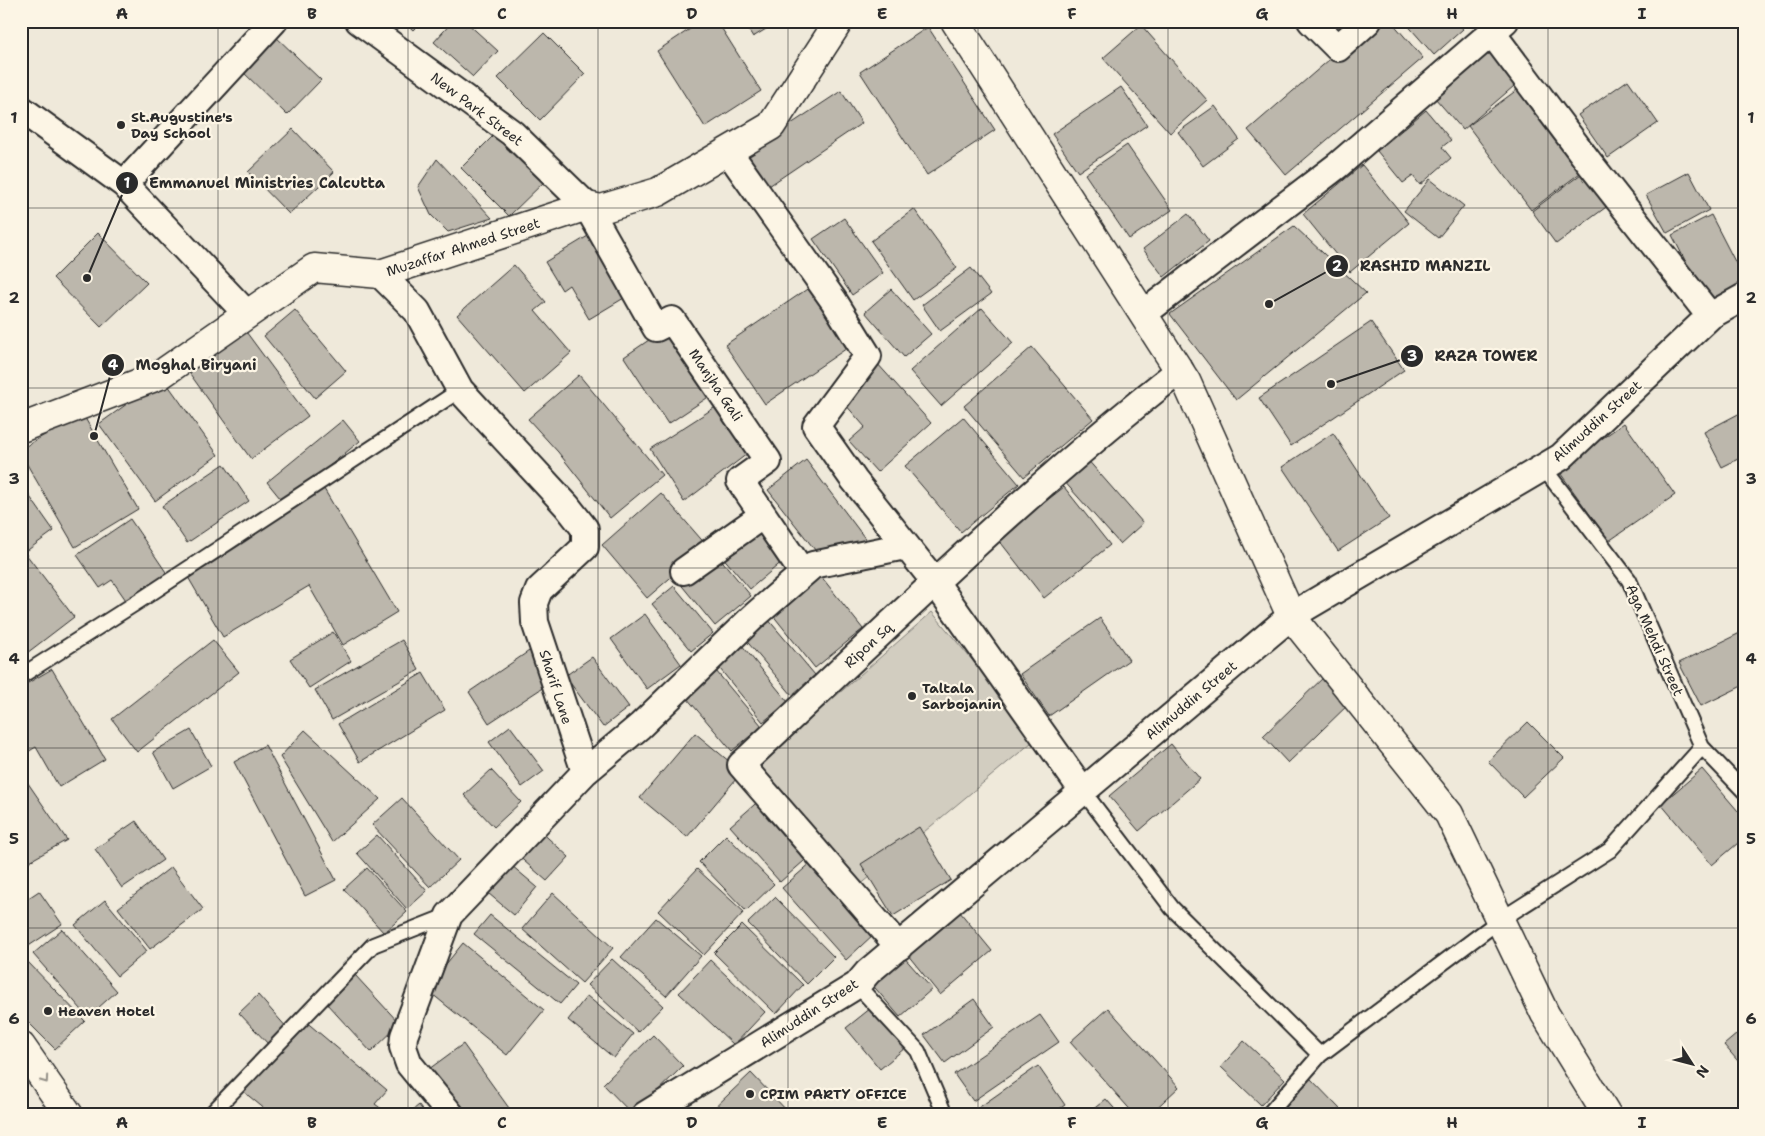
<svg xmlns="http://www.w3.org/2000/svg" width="1765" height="1136" font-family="'Shantell Sans',sans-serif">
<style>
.green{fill:#d2cdc0;stroke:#7e7c76}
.building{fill:#bcb7ac;stroke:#2b2b2b}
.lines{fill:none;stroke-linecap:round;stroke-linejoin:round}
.lane-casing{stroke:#2b2b2b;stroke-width:18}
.street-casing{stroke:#2b2b2b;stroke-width:30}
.secondary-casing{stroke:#2b2b2b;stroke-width:31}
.primary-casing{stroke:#2b2b2b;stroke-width:31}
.lane{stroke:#fcf5e5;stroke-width:14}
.street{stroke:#fcf5e5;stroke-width:26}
.secondary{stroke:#fcf5e5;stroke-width:28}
.primary{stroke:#fcf5e5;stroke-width:28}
.oneway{stroke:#949088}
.grid{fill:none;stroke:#2b2b2b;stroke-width:1;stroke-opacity:0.55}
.poi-dot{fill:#2b2b2b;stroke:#fcf5e5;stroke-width:2}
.labels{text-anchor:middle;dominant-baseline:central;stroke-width:4.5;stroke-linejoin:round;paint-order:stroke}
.street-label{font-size:14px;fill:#2b2b2b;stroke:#fcf5e5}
.poi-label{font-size:14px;font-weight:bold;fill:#2b2b2b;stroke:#fcf5e5;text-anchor:start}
.leader{fill:none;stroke:#2b2b2b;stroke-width:2}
.callout-dot{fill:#2b2b2b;stroke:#fcf5e5;stroke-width:2}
.mark-label{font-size:15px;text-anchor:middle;font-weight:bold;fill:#fff}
.callout-label{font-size:15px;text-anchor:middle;font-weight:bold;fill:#2b2b2b;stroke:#fcf5e5;stroke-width:4.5;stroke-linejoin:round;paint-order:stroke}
.neatline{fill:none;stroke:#2b2b2b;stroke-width:2}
.grid-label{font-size:16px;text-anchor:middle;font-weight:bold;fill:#2b2b2b}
</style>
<rect width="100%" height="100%" fill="#efe9da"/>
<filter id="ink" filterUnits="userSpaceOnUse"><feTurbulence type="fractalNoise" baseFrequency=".02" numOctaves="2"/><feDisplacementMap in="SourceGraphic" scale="10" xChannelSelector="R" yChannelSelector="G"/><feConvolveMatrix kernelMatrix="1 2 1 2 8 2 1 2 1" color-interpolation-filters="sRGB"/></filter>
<g filter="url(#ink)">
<path class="green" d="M932 612 1037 738 859 886 756 766Z"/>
<path class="building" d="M403 21H422L413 30Z
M453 21H465L498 51 473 77 434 42Z
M702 21H717L761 91 705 127 657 51Z
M743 21H779L753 37Z
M1337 21H1363L1349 35Z
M1374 21H1391L1423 58 1286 175 1248 130Z
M1404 21H1455L1463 29 1434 55Z
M1461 21H1471L1465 26Z
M1141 25 1207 100 1170 133 1103 58Z
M928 27 995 130 927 175 860 72Z
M544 33 585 74 540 120 498 78Z
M273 34 321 80 287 115 240 69Z
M1486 39 1521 80 1463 130 1428 90Z
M1628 80 1658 123 1608 158 1578 115Z
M1525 84 1588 167 1531 210 1468 126Z
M1121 87 1147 125 1078 172 1052 134Z
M841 91 862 123 766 188 744 155Z
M1215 106 1239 139 1203 166 1178 132Z
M1426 110 1451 140 1442 147 1451 158 1420 185 1413 176 1403 183 1377 151Z
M293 129 334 172 289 214 248 172Z
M499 130 547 179 509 216 461 168Z
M1127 145 1172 210 1129 239 1085 174Z
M437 159 492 218 448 232 431 215 418 187Z
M1362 165 1409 223 1350 272 1303 214Z
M1589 168 1613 202 1556 244 1532 211Z
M1689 172 1709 210 1667 233 1646 195Z
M1430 179 1464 206 1438 238 1404 211Z
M914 209 957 268 913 300 871 241Z
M1188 214 1209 241 1164 277 1143 249Z
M1711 215 1744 279V283L1707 303 1672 235Z
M844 218 883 273 852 295 813 239Z
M1294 226 1366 293 1236 400 1170 314Z
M98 233 147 283 101 327 53 278Z
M593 233 629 295 589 319 569 285 562 290 545 262Z
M514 265 546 302 535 311 571 353 525 393 457 315Z
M971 268 991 294 940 331 922 305Z
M816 283 856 342 765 404 725 345Z
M891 289 931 334 904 357 865 312Z
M982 308 1013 343 941 406 910 371Z
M295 310 346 371 315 398 264 336Z
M1371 322 1404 370 1291 446 1259 398Z
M241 325 308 416 251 459 185 367Z
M665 329 710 396 668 424 624 357Z
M1032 347 1093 419 1024 477 964 406Z
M876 362 931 423 877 472 849 441 865 427 838 396Z
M579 375 662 475 610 518 558 452 528 419Z
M163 378 218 455 155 501 99 424Z
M717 406 747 454 684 502 650 449Z
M1744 411V456L1722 467 1704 432Z
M82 413 138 509 75 547 21 454V449Z
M963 417 1019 484 961 532 905 466Z
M343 420 360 441 284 503 267 482Z
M1624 423 1675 495 1609 541 1558 470Z
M1333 433 1389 518 1338 551 1282 467Z
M1086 458 1143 523 1120 544 1062 479Z
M806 460 870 545 819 555 768 490Z
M224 464 249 501 187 543 162 506Z
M21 484 54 531 25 552 21 546Z
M1064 487 1110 545 1044 598 998 539Z
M324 489 397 612 343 645 309 586 223 637 185 572Z
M661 493 707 546 647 598 602 545Z
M130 519 170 578 130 606 112 580 100 588 77 555Z
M760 527 784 560 750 589 721 555Z
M714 551 751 596 715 626 678 581Z
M26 554 74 617 27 653 21 646V558Z
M816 570 863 629 815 668 768 609Z
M674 586 713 633 691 651 652 604Z
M645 614 681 664 647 689 611 639Z
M767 618 815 675 792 695 744 638Z
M1100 618 1129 660 1049 716 1020 674Z
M1744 631V685L1701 706 1679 663Z
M333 632 351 661 309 688 290 659Z
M213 640 239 672 137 752 112 719Z
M402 640 419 670 332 720 315 690Z
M741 644 788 702 763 722 716 664Z
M532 649 553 681 489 723 469 692Z
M592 657 629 707 603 727 565 676Z
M52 669 105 759 59 787 36 747 26 753 21 745V687Z
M716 671 762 726 732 751 686 697Z
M423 673 445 710 360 762 338 724Z
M1328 673 1353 700 1288 763 1263 736Z
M1528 722 1564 758 1523 797 1488 761Z
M510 726 544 771 522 787 489 742Z
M191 730 211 766 173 788 153 752Z
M305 730 380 799 332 842 280 757Z
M695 733 742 772 687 837 640 798Z
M1171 744 1200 779 1139 831 1109 796Z
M265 745 336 880 305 896 234 762Z
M1702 769 1744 818V838L1712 865 1661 804Z
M491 770 521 802 494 827 464 795Z
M21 773 67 840 21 866Z
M402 798 459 860 430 887 372 825Z
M762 798 812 854 780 882 730 826Z
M136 821 163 860 122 888 95 849Z
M919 827 951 880 893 916 861 864Z
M538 829 569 857 547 881 516 854Z
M377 835 427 891 407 909 357 853Z
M726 835 774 884 746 911 699 862Z
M505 860 537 887 514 915 482 888Z
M812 862 875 933 846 960 782 888Z
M171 867 203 909 150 949 118 908Z
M367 868 407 912 384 933 344 889Z
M697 869 744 912 704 955 658 911Z
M39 891 62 924 21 951V903Z
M553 893 613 948 582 983 522 929Z
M775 897 834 957 807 984 748 923Z
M105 900 147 951 117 976 75 925Z
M955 906 992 951 940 995 903 949Z
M490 915 576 985 560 1004 474 934Z
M656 918 701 956 666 996 621 957Z
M742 925 803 985 776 1014 714 953Z
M62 929 117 991 88 1017 33 954Z
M463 943 544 1010 507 1055 426 989Z
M902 955 932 989 900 1017 870 982Z
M612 959 663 1006 638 1032 587 985Z
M26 960 85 1021 55 1049 21 1015V965Z
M710 960 765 1012 734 1045 679 993Z
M355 975 400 1024 371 1052 326 1003Z
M258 995 288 1029 270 1046 239 1013Z
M587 996 633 1034 614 1058 568 1020Z
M974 999 994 1027 945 1063 924 1035Z
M871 1008 905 1048 880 1069 846 1028Z
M1108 1008 1179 1087 1149 1115H1135L1070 1042Z
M1040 1015 1059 1042 973 1101 954 1074Z
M304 1020 387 1090 375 1104 383 1110 379 1115H272L244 1092Z
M1744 1028V1068L1724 1045Z
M653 1035 683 1066 633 1115 603 1084Z
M1244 1041 1285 1079 1261 1105 1221 1067Z
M463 1044 514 1115H462L429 1069Z
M1038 1066 1065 1105 1051 1115H972L971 1113Z
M751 1073 791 1115H707Z
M1309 1077 1340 1109 1333 1115H1271Z
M1106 1099 1120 1115H1086Z
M419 1105 426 1115H407Z"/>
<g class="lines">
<g class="lane-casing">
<path id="lane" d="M1543 467 1629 580 1702 747 1744 791
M21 676 139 601 460 390
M1083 791 1172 908 1320 1055
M857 985 918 1051 945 1115
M210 1115 373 945 449 915
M1268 1115 1320 1055 1500 920 1610 850 1702 747"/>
</g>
<g class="street-casing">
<path id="street" d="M359 21 512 133 587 206 656 328 672 320 768 461 740 481 803 573
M1311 21 1338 48 1368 21
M1492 33 1588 161 1710 316
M21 109 124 184 247 314
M728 151 834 301 868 356 816 426 854 480 935 582 1083 791
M124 184 274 21
M380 274 417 311 460 390 567 506 585 529V547L539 590 534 603 535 622 585 772 449 915 404 1036 403 1047 409 1064 451 1115
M1143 314 1337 166 1505 21
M684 571 763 515
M585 772 640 726 753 617 813 565 905 546
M899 947 741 765C884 630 1025 492 1180 370
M645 1115 857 985 868 972 1291 616 1561 457 1710 316 1744 297"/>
</g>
<g class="secondary-casing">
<path id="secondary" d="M955 21 1186 381 1291 616 1449 814 1545 1014 1607 1115
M21 428 160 375 314 268 380 274 587 206 601 209 658 192 771 126 839 21"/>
</g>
<g class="primary-casing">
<path id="primary" d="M21 1046 69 1115"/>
</g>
<use href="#lane" class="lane"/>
<use href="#street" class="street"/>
<use href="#secondary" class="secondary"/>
<use href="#primary" class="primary"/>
</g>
<defs><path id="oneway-chevron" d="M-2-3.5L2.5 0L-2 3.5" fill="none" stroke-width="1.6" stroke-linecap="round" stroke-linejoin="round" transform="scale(1.25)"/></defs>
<use class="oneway" href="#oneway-chevron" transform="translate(45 1080) rotate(55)"/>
</g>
<path class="grid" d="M218 21V1115M408 21V1115M598 21V1115M788 21V1115M978 21V1115M1168 21V1115M1358 21V1115M1548 21V1115M21 208H1744M21 388H1744M21 568H1744M21 748H1744M21 928H1744"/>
<g class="poi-dot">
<circle cx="121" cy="125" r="5"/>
<circle cx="912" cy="696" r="5"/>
<circle cx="48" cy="1011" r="5"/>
<circle cx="750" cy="1094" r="5"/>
</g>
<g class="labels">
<g class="street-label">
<text transform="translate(477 109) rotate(37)">New Park Street</text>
<text transform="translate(463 247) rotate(-18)">Muzaffar Ahmed Street</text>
<text transform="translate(716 385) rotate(56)">Manjha Gali</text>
<text transform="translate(1597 421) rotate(-42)">Alimuddin Street</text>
<text transform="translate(1655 640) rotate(66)">Aga Mehdi Street</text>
<text transform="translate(868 645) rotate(-43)">Ripon Sq</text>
<text transform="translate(556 687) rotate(72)">Sharif Lane</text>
<text transform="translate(1191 700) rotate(-40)">Alimuddin Street</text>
<text transform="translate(809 1013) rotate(-33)">Alimuddin Street</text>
</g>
<g class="poi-label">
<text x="131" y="117">St.Augustine's<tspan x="131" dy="16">Day School</tspan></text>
<text x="922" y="688">Taltala<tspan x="922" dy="16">Sarbojanin</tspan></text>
<text x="58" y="1011">Heaven Hotel</text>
<text x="760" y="1094">CPIM PARTY OFFICE</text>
</g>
</g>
<path class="leader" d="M87 278L127 183M1269 304L1337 266M1331 384L1412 356M94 436L113 365"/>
<g class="callout-dot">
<circle cx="87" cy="278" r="5"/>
<circle cx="1269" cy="304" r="5"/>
<circle cx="1331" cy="384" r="5"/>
<circle cx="94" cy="436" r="5"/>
<circle cx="127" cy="183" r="12"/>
<circle cx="1337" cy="266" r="12"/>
<circle cx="1412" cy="356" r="12"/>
<circle cx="113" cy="365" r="12"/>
</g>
<g class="mark-label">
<text x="127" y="188">1</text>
<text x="1337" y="271">2</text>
<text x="1412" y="361">3</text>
<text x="113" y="370">4</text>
</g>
<g class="callout-label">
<text x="267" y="188">Emmanuel Ministries Calcutta</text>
<text x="1425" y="271">RASHID MANZIL</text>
<text x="1486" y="361">RAZA TOWER</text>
<text x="196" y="370">Moghal Biryani</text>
</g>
<rect width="1765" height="1136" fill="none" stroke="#fcf5e5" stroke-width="55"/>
<g transform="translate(1692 1064) rotate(126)" stroke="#fcf5e5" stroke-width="4" paint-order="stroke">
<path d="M0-4L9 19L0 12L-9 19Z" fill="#2b2b2b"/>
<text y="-8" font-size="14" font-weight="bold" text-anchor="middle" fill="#2b2b2b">N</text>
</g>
<rect x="28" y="28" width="1710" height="1080" class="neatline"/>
<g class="grid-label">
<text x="122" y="19">A</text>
<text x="312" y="19">B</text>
<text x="502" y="19">C</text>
<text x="692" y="19">D</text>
<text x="882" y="19">E</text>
<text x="1072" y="19">F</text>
<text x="1262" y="19">G</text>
<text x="1452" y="19">H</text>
<text x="1642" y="19">I</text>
<text x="14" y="123">1</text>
<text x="1751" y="123">1</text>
<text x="14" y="303">2</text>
<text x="1751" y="303">2</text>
<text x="14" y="484">3</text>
<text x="1751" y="484">3</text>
<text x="14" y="664">4</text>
<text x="1751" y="664">4</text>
<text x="14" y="844">5</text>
<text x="1751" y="844">5</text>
<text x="14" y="1024">6</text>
<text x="1751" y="1024">6</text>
<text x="122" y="1128">A</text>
<text x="312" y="1128">B</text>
<text x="502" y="1128">C</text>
<text x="692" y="1128">D</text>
<text x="882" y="1128">E</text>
<text x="1072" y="1128">F</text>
<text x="1262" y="1128">G</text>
<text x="1452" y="1128">H</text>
<text x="1642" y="1128">I</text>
</g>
</svg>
